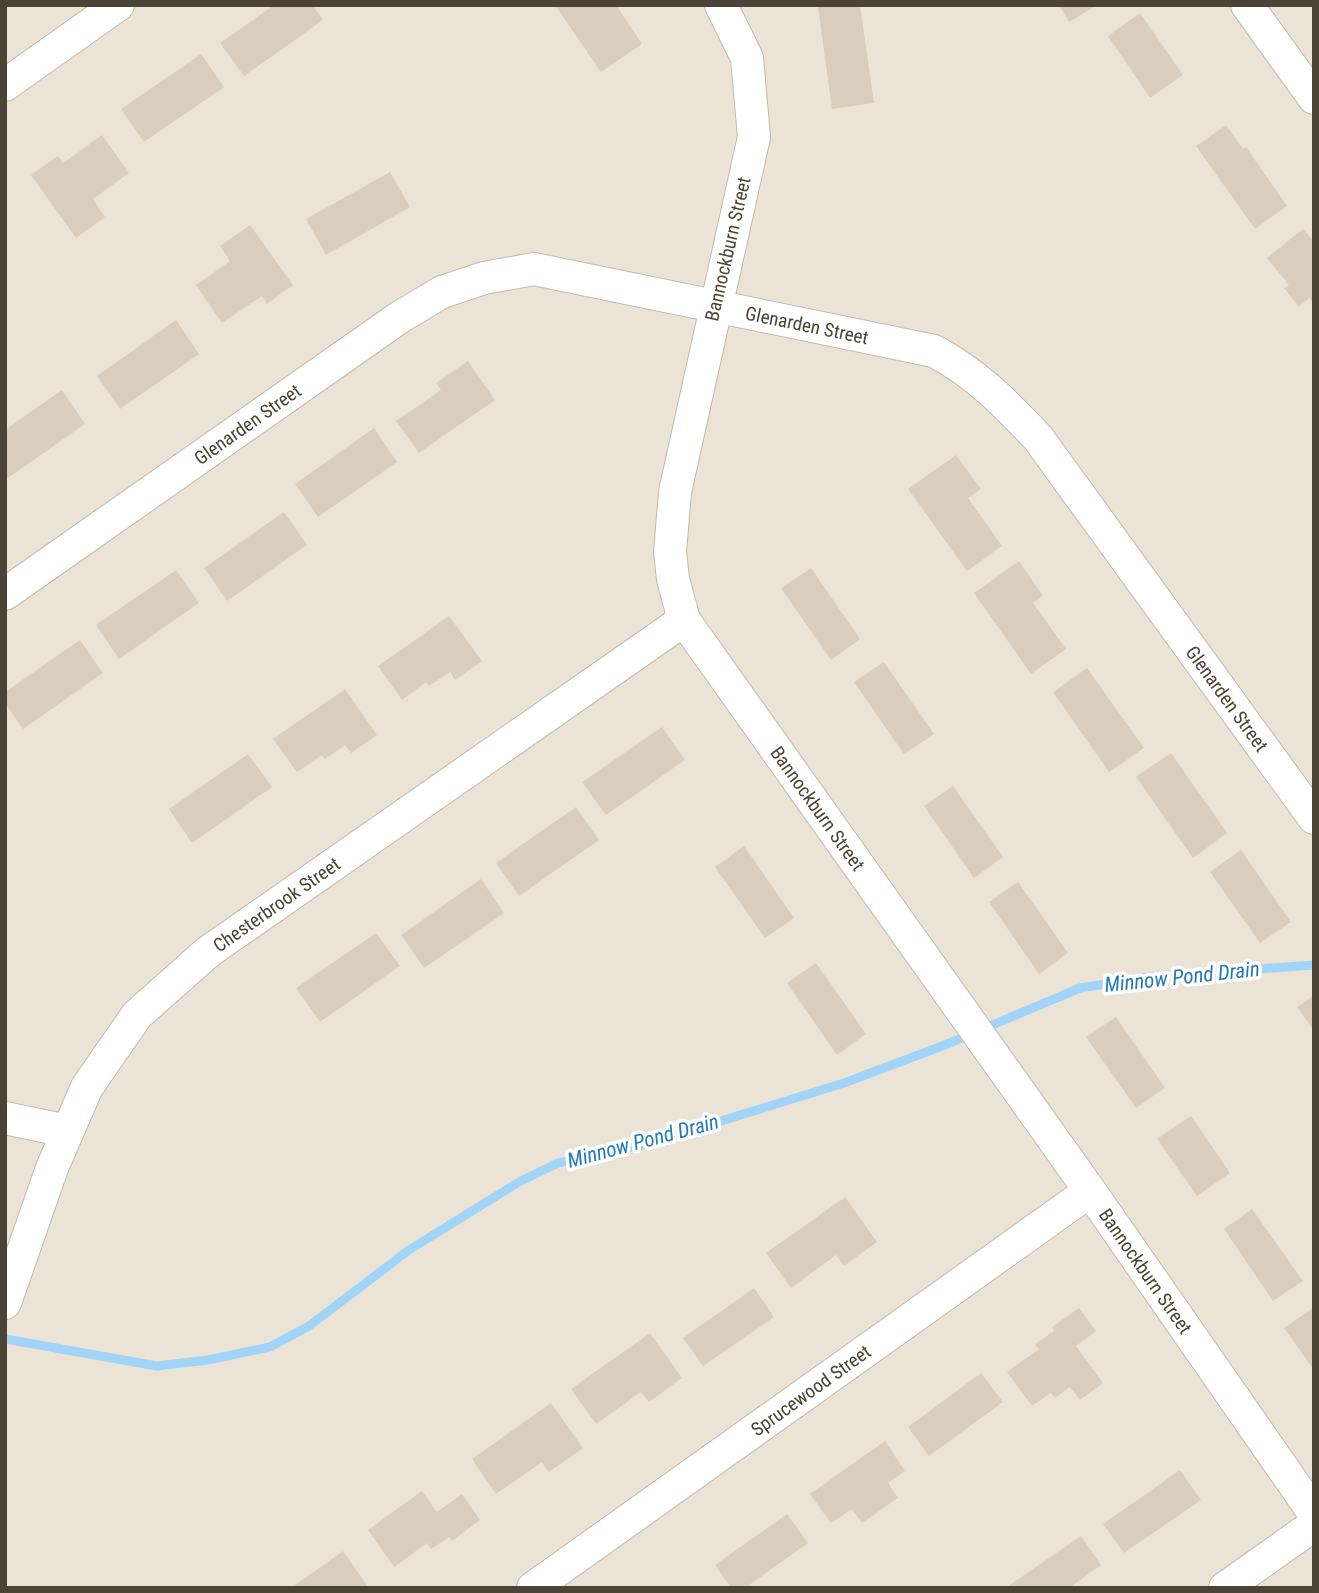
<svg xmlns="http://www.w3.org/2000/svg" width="1319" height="1593" font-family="'Roboto Condensed',sans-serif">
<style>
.residential{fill:#ebe4d6}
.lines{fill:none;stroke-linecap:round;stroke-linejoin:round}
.stream{stroke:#a0d4f8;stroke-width:9}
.building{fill:#d9cebd}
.minor-casing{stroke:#c3baaa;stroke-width:34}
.minor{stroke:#fff;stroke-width:32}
.labels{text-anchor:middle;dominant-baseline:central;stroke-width:7;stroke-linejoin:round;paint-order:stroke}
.street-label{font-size:19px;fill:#4b4336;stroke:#fff}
.water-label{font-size:21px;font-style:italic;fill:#217abb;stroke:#fff}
</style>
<rect width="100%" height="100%" fill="#f6f2e9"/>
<path class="residential" d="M5 5H1314V1588H5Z"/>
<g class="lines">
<path class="stream" d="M5 1339 157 1366 208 1360 270 1347 309 1326 409 1250 519 1182 558 1163 647 1144 844 1083 945 1045 1080 988 1149 977 1314 965"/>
</g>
<path class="building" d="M274 5H313L323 20 244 76 220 43Z
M555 5H616L642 44 601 72Z
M832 5H860L874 103 832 109 818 7Z
M1059 5H1097L1069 22Z
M1140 13 1183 75 1150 98 1108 36Z
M201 54 224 87 144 142 121 109Z
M1226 125 1243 149 1246 147 1287 206 1255 229 1196 146Z
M102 135 129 173 93 199 105 217 76 238 31 175 58 156 63 163Z
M390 172 410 207 326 255 306 219Z
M250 225 293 285 267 304 262 296 222 323 196 285 230 261 220 246Z
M1303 229 1314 242V304L1309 298 1299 307 1284 288 1289 285 1267 258Z
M176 320 199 354 120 409 97 376Z
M468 361 495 400 419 453 396 421 441 390 436 383Z
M62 390 85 424 5 480V430Z
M374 428 397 462 318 517 295 484Z
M956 455 981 489 968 498 1002 546 967 571 908 489Z
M284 512 307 545 227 601 204 568Z
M1019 561 1043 596 1033 603 1066 649 1031 674 974 593Z
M811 568 860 639 831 660 781 588Z
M176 570 199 603 119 659 96 625Z
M449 616 482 661 455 680 450 672 429 686 426 682 402 700 378 666Z
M80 640 103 673 23 729 5 703V692Z
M884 662 934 734 904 754 854 682Z
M1087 668 1144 748 1109 772 1053 692Z
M345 689 377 735 351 753 345 745 325 759 322 755 297 772 273 739Z
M662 727 685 760 606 815 582 782Z
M1171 753 1227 833 1193 858 1136 777Z
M248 754 272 787 192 843 169 809Z
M953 786 1003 857 974 878 924 806Z
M576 807 599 840 519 896 496 863Z
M744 846 794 918 765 938 715 867Z
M1241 850 1291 922 1260 943 1210 872Z
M481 879 504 913 424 968 401 935Z
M1018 882 1068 953 1039 974 989 902Z
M376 933 400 966 320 1022 296 988Z
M816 963 866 1034 837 1055 787 983Z
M1314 995V1031L1297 1007Z
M1116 1017 1165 1088 1136 1108 1086 1037Z
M1191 1116 1230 1173 1197 1196 1157 1139Z
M845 1197 877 1242 844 1266 836 1255 791 1288 766 1253Z
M1252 1209 1303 1281 1273 1301 1224 1229Z
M754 1288 774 1317 703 1366 683 1338Z
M1314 1307V1370L1284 1328Z
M1079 1308 1096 1331 1076 1346 1103 1383 1080 1400 1070 1387 1055 1398 1051 1393 1032 1406 1007 1372 1039 1349 1035 1344 1054 1331 1052 1327Z
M650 1333 682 1378 649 1402 641 1392 596 1424 571 1389Z
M981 1373 1003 1402 929 1456 908 1427Z
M551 1403 583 1448 549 1472 542 1462 496 1494 472 1459Z
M885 1441 905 1471 888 1483 898 1498 862 1523 852 1509 831 1523 810 1494Z
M1180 1470 1201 1500 1124 1553 1103 1524Z
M422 1491 437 1512 462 1494 480 1520 452 1541 449 1537 431 1549 427 1543 394 1567 368 1530Z
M787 1514 808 1543 745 1588H731L715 1565Z
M1081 1536 1101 1565 1069 1588H1005Z
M343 1551 369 1588H291Z"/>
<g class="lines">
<g class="minor-casing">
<g id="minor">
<path id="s1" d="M721 5 747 58 754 137 675 492 670 552 673 579 684 620 1090 1191 1314 1513"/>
<path d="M1247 5 1314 98"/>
<path d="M5 85 118 5"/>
<path id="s2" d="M5 594 400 317 442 292 484 278 534 269 934 351C977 374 1005 403 1038 438L1314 818"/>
<path d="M5 1118 67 1131"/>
<path id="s3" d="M5 1303 52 1168 87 1087 137 1015 208 952 684 620"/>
<path id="s4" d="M533 1588 1090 1191"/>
<path d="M1225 1588 1314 1525"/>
</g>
</g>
<use href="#minor" class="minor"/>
</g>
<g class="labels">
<g class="street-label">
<text transform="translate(728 249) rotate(-77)">Bannockburn Street</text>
<text stroke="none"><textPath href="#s2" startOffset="905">Glenarden Street</textPath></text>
<text stroke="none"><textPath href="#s2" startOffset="296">Glenarden Street</textPath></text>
<text stroke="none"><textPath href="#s2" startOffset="1493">Glenarden Street</textPath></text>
<text stroke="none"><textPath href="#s1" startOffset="863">Bannockburn Street</textPath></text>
<text stroke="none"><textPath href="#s3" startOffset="497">Chesterbrook Street</textPath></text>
<text stroke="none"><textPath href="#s1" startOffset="1430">Bannockburn Street</textPath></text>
<text stroke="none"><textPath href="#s4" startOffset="341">Sprucewood Street</textPath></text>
</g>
<g class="water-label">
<text transform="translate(1182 977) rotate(-6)">Minnow Pond Drain</text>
<text transform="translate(643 1141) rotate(-15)">Minnow Pond Drain</text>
</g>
</g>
<rect width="1319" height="1593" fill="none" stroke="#4b4336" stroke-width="14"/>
</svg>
